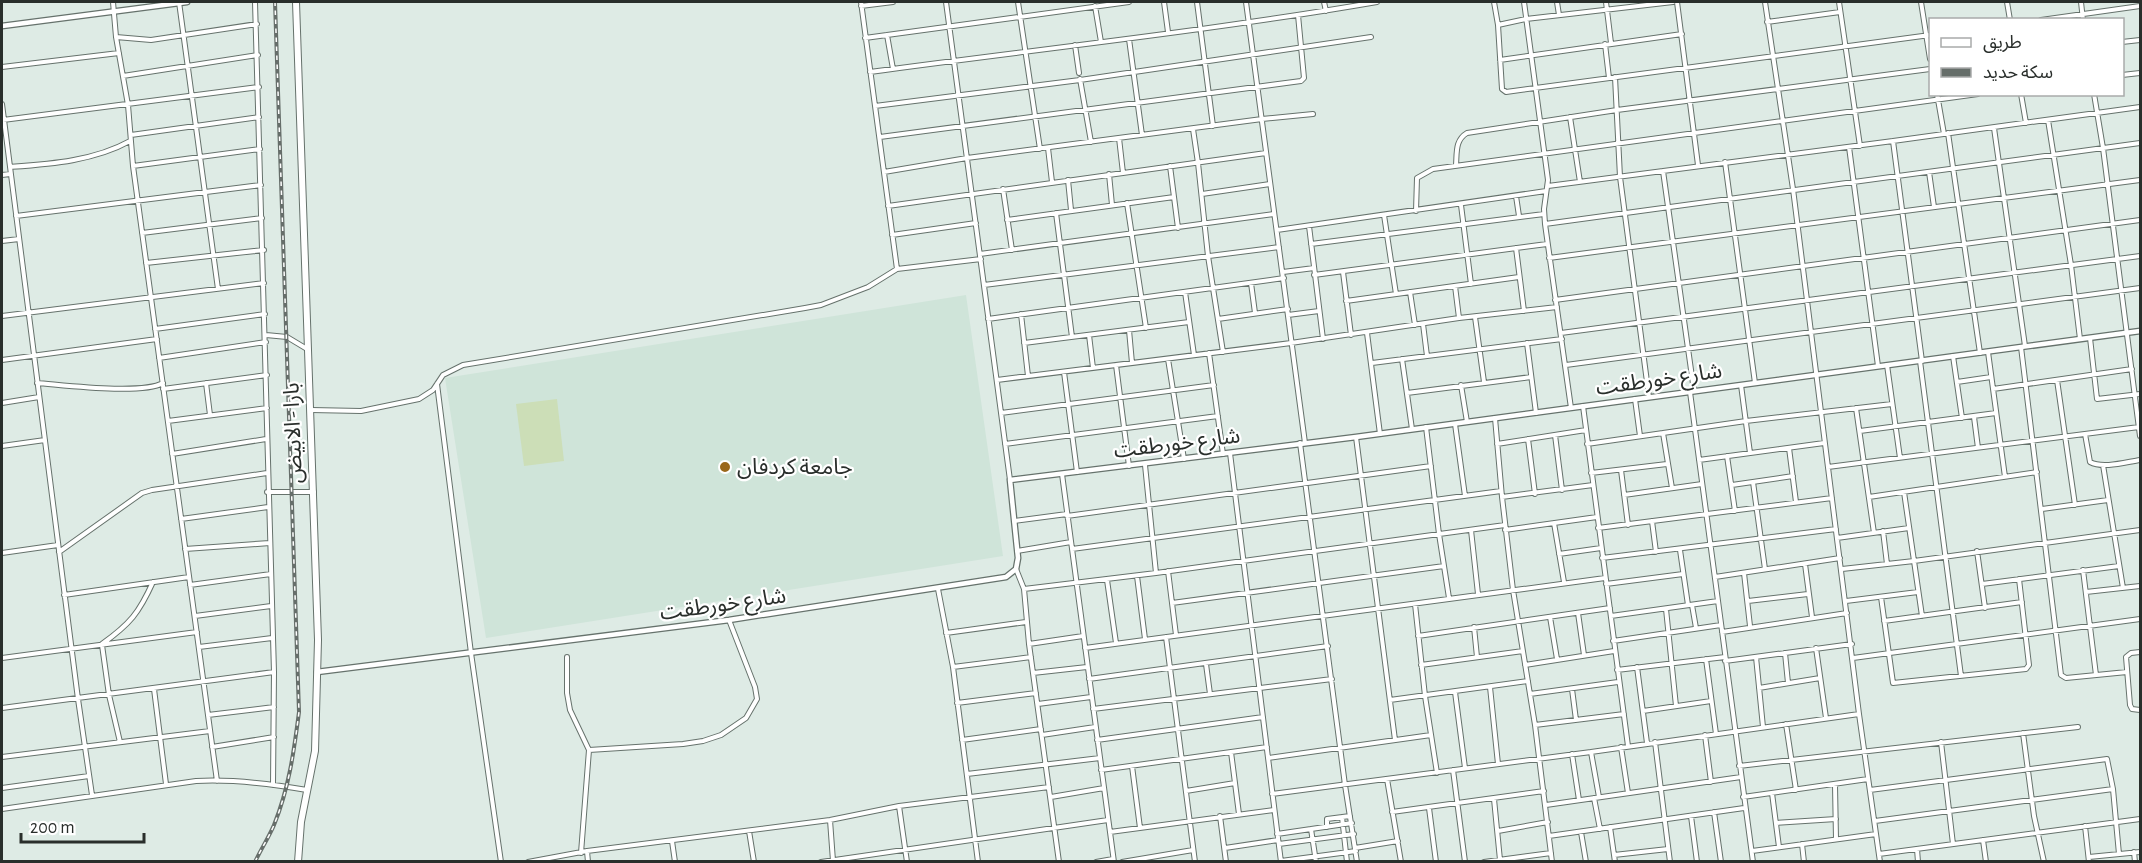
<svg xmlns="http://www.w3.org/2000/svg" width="2142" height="863" font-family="'Alegreya Sans','Noto Sans Arabic',sans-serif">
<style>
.built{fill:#cfe4d9}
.green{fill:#ccdeb7}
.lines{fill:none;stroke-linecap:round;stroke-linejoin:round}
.minor-casing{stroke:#66726c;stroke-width:6}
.tertiary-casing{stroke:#66726c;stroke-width:7}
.primary-casing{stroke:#66726c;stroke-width:8}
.minor{stroke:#fff;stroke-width:4}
.tertiary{stroke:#fff;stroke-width:4.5}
.primary{stroke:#fff;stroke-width:6}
.rail-casing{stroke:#666e6a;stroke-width:4}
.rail{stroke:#fff;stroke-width:1.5;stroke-dasharray:4.5;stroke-linecap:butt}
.poi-dot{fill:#99671a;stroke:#fff;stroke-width:2}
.labels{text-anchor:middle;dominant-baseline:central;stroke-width:4.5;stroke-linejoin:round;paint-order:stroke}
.street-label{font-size:22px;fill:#292e2b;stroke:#fff}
.poi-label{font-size:22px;fill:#292e2b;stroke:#fff;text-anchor:start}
</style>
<rect width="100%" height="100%" fill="#deebe5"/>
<path class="built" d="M966 295 1003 556 486 638 445 378Z"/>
<path class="green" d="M557 399 564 461 524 466 516 404Z"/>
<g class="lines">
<g class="minor-casing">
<path id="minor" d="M113 2 116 37 128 105 133 166 217 781
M179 2 218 289
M255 2 274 672 273 785
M861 2 897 269
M946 2 1010 480
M1018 2 1040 149
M1164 2 1168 32
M1197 2 1213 126
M1246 2 1305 443
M1324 2 1326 11
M1494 2 1498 25 1502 89 1506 92 1930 35
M1524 2 1548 180 1544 209 1545 224 1571 408
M1557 2 1559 15
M1606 2 1611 43
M1677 2 1698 165
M1765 2 1793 189 1859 714 1880 862
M1839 2 1860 146
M1921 2 1930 59
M2007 2 2010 20
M2081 2 2083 20
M861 6 893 2
M1095 6 1101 42
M2041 20 2140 6
M1767 22 1840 12
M1498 25 1526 19 1673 2
M887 35 893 69
M116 37 151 40 257 24
M865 38 1129 2
M1129 39 1142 135
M2122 42 2140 40
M1605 44 1609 78
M1075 45 1079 73
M1500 60 1682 34
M2 67 119 53
M870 72C1039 49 1209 31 1377 2
M2122 75 2140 73
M123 76 258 55
M1615 77 1620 177 1649 397
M1080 79 1091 142
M1937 94 1944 134
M2021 94 2026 123
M2094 94 2103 148 2140 436
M2 104 78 699 92 795
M875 106 1080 80 1371 37
M1570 117 1580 182
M3 120 259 87
M2048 120 2071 265 2080 339
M1994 128 2025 346
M1193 129 1198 163 1208 256 1223 352
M1948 133 1980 353
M131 135 259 117
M880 137 1301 81 1304 78 1298 15
M1119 138 1123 173
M1893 141 1922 361
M1849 147 1878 366
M1048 148 1052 182
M1725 162 1755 383
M1456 165C1457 153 1455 140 1467 133L1617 110 1930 69
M133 166 260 149
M1170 166 1178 228
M10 167C50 164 94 161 130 141
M1663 171 1694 391
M884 172 967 158 1262 119 1313 114
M1929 172 1934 207
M1109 174 1112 205
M2 175 10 174
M1068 180 1071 210
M1548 186 1893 141 2140 107
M1003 189 1012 250
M1202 194 1270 184
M1516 196 1519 216
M1127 203 1146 328
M1461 205 1471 284
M888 206 1266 153
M1416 211 1417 178 1433 169 1978 94
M1056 213 1072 337
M1384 215 1396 294
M16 216 261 185
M1007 220 1174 197
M1545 224 2140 143
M1309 226 1323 339
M1277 230 1546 191
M142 233 262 218
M892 235 976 223
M2 241 19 239
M1311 244 1544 214
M1516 248 1524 311
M980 254 1274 214
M1549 258 2140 180
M146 263 264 250
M1283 272 1314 268
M1343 272 1351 335
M1314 275 1547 244
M1251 283 1255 313
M984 285 1279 247
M1455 286 1459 318
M1185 292 1194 355
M1410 292 1415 325
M1555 300 2140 220
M1346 301 1519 277
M1021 314 1028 376
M1288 315 1319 311
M2 316 264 283
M1475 317 1484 382
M988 319 1284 278
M1218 319 1288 309
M1423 324 1427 356
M155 329 265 314
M1129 330 1132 363
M1367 333 1380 434
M1561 333 2140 256
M266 335 287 337 307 349
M1089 335 1093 368
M2090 338 2097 399 2140 394
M1024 343 1189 322
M1527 343 1536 413
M2021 347 2061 675 2066 678 2127 672
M1988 352 2005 477
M1209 353 1223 454
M1953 356 1962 418
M159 358 266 342
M1168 359 1184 459
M1402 359 1412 429
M2 360 157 339
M1920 361 1961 676
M1372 363 1562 339
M1116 365 1129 466
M1566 365 2140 288
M1887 365 1900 458
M1064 372 1077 472
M997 380 1291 343 1459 318 1557 307
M2057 380 2075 505
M1957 382 1991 377
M37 383C64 385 141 395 163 383
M206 383 210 415
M437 384 471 653 501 862
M1461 385 1467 422
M1741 385 1750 453
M163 389 267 375
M1993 389 2132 369
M1690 392 1753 862
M1407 393 1531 377
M1635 399 1640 436
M2 403 39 397
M1583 406 1628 746
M1856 408 1874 533
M311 410 361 411 419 399 433 390 443 375 463 365 805 308 821 305 868 287 897 269 981 259
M1001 413 1214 385
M1974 417 1978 448
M1495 418 1502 497 1513 590 1535 725 1552 862
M168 421 267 408
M1455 424 1465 496
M1426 427 1439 534 1449 598
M1860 431 1996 413
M1663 433 1672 488
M2085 434 2090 462C2103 469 2126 462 2140 460
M1555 435 1562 490
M1356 437 1395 740
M1528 439 1535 494
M1300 443 1345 785 1357 862
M1005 444 1218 416
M1497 444 1586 430
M1587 444 1746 421 1892 404
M2 446 45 440
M1789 448 1796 502
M1230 453 1281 862
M172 454 266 439
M1727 456 1735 511
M1699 460 1824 443
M1145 465 1156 573
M2103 465 2123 588
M1828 467 2139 427
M1621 470 1628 525
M1591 473 1667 464
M1062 474 1114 862
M1753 482 1765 569
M1732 485 1793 476
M267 492H314
M1904 492 1922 616
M1624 495 1702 484
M1502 497 1593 485
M1869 497 2037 472
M2042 509 2108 500
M1067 516 1431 466
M181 519 268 507
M1014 521 1067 514
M1652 521 1656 552
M1554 523 1564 582
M1598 528 1832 498
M1471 530 1478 594
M1505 530 1597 517
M1883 531 1887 564
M1837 538 1909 528
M185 549 270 543
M1072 549 1501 491
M1680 550 1688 605
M1017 551 1071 542
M1977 551 1985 608
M59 552 142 493 152 490 267 473
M2 553 58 545
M1559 554 1601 548
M1602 558 1836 529
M1805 564 1812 617
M1016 569 1024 589 1029 644 1059 862
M1842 569 1914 561 2140 530
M2083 570 2096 675
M1168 571 1176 635
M1744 573 1750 626
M1137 576 1145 639
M1715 577 1840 558
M1107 580 1116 643
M1606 584 1683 574
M1982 584 2119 566
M190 585 271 574
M938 589 953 667 978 862
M1024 589 1156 573 1505 525
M2086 592 2140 586
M64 595 189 577
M1881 597 1893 683 2026 669 2029 665 2019 579
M1748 601 1808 594
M1846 601 1918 592
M1172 603 1444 566
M1415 604 1425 696 1437 773
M1692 605 1696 628
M1666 609 1676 706
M1578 613 1584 655
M195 616 271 606
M1611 616 1718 601
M1550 617 1557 659
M1884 621 2022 602
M1474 627 1477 657
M1722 632 1847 613
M946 633 1026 622
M1418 636 1610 608
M1166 637 1195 862
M1613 641 1721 625
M102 644C130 624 139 613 153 582
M1029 644 1083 636
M102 645 109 695 120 742
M199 647 272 638
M1085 648 1605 578
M1816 648 1826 718
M2140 652 2131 653 2126 657 2130 705 2132 709 2140 710
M1785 653 1788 683
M567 657V693L570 710 589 750 581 853
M1756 657 1763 727
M2 658 197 632
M1853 658 2140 619
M1706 659 1716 734
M1725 661 1852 644
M1206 664 1210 694
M1421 665 1523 651
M1525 665 1614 651
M953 667 1031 657
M1637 667 1647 743
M1617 670 1725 657
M1033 673 1087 667
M1089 679 1328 646
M1490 687 1498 764
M1759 688 1820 678
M154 689 166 784
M1572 689 1576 720
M1455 692 1465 768
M1530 694 1618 682
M1390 700 1528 681
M957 703 1036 693
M1038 704 1091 697
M2 708 274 672
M1093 709 1332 679
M1643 711 1711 701
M208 715 274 707
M1786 724 1796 790
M1535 725 1624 714
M2023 733 2034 816 2044 862
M1042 735 1095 727
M1705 735 1711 782
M962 740 1041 729
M1097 740 1263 717
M1655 742 1670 862
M1941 742 1953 844
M212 747 274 737
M1621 747 1628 793
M589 750 683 744 703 741 721 735 746 718 757 699 755 687 729 620
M1231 752 1239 814
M1591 752 1599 797
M1572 754 1579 800
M2 757 210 731
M1268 758 1431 735
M1132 766 1140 828
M1739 766 2078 727
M1101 770 1267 747
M1453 770 1465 862
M967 774 1100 758
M1387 779 1401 862
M1835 785 1836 839
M2 788 89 776
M1870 790 2107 759 2113 789 2119 854
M1186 791 1235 783
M1772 793 1779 847
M1272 794 1591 752 1859 714
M1051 797 1104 788
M1743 797 1868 779
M1594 798 1600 829
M1494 799 1500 860
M1546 805 1741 777
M899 806 907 862
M1429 808 1436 862
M2 809 196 781C232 779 272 784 307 790
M1392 812 1544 791
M1714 812 1721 862
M1220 816 1226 862
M1691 816 1697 862
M1342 817 1347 862
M830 820 833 861
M1875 821 2113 789
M1776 823 1836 819
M2085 826 2089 862
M1327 827V819L1350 816
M1610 827 1615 862
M1311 829 1316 862
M749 831 754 862
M1498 831 1548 822
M1110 832 1274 810
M1581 832 1586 862
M1277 834 1352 823
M1549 836 1744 808
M1983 840 1986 862
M672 841 675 862
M1279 844 1354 834
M1802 844 1804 862
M1225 848 1278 840
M1355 848 1398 841
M1917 849 1918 862
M587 851 588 862
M1752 851 1876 834
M2134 852 2135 862
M1879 854 2140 819
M1614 855 1668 849
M2089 857 2140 852
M1281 861 1356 851
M528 862 587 851 830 820 899 806 1049 787
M821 862 1108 820
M1096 862 1113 859
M1122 862 1193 850
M1484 862 1551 853"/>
</g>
<g class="tertiary-casing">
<path id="tertiary" d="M2 26 187 2
M317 672 729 620 1006 577 1016 569 1018 558 1010 480 1356 437 2140 331"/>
</g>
<g class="primary-casing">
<path id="primary" d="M296 2 318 640 315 751 301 822 298 862"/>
</g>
<use href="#minor" class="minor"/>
<use href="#tertiary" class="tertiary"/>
<use href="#primary" class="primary"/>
<g class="rail-casing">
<path id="rail" d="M255 862C261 849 269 837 274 825 289 788 294 751 299 712L275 2"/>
</g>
<use href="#rail" class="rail"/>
</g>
<circle class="poi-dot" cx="725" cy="467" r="6"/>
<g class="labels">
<g class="street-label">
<text transform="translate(1659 379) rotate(-8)">شارع خورطقت</text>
<text transform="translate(293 433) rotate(-92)">بارا - الابيض</text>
<text transform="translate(1177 443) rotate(-7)">شارع خورطقت</text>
<text transform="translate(723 604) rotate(-8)">شارع خورطقت</text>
</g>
<g class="poi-label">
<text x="737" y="467">جامعة كردفان</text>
</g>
</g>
<rect width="2142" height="863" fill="none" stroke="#292e2b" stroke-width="6"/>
<rect x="1929" y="18" width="195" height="78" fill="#ffffff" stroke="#a9abaa" stroke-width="1.5"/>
<rect x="1941" y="38" width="30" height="9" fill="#ffffff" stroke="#a9abaa" stroke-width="1.5"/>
<text x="1983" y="48" font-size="18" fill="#292e2b">طريق</text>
<rect x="1941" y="68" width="30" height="9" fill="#666e6a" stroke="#a9abaa" stroke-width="1.5"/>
<text x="1983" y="78" font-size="18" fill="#292e2b">سكة حديد</text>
<path d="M21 833v9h123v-9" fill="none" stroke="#292e2b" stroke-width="3"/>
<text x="30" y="833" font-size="18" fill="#292e2b" stroke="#ffffff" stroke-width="4.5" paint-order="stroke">200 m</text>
</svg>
